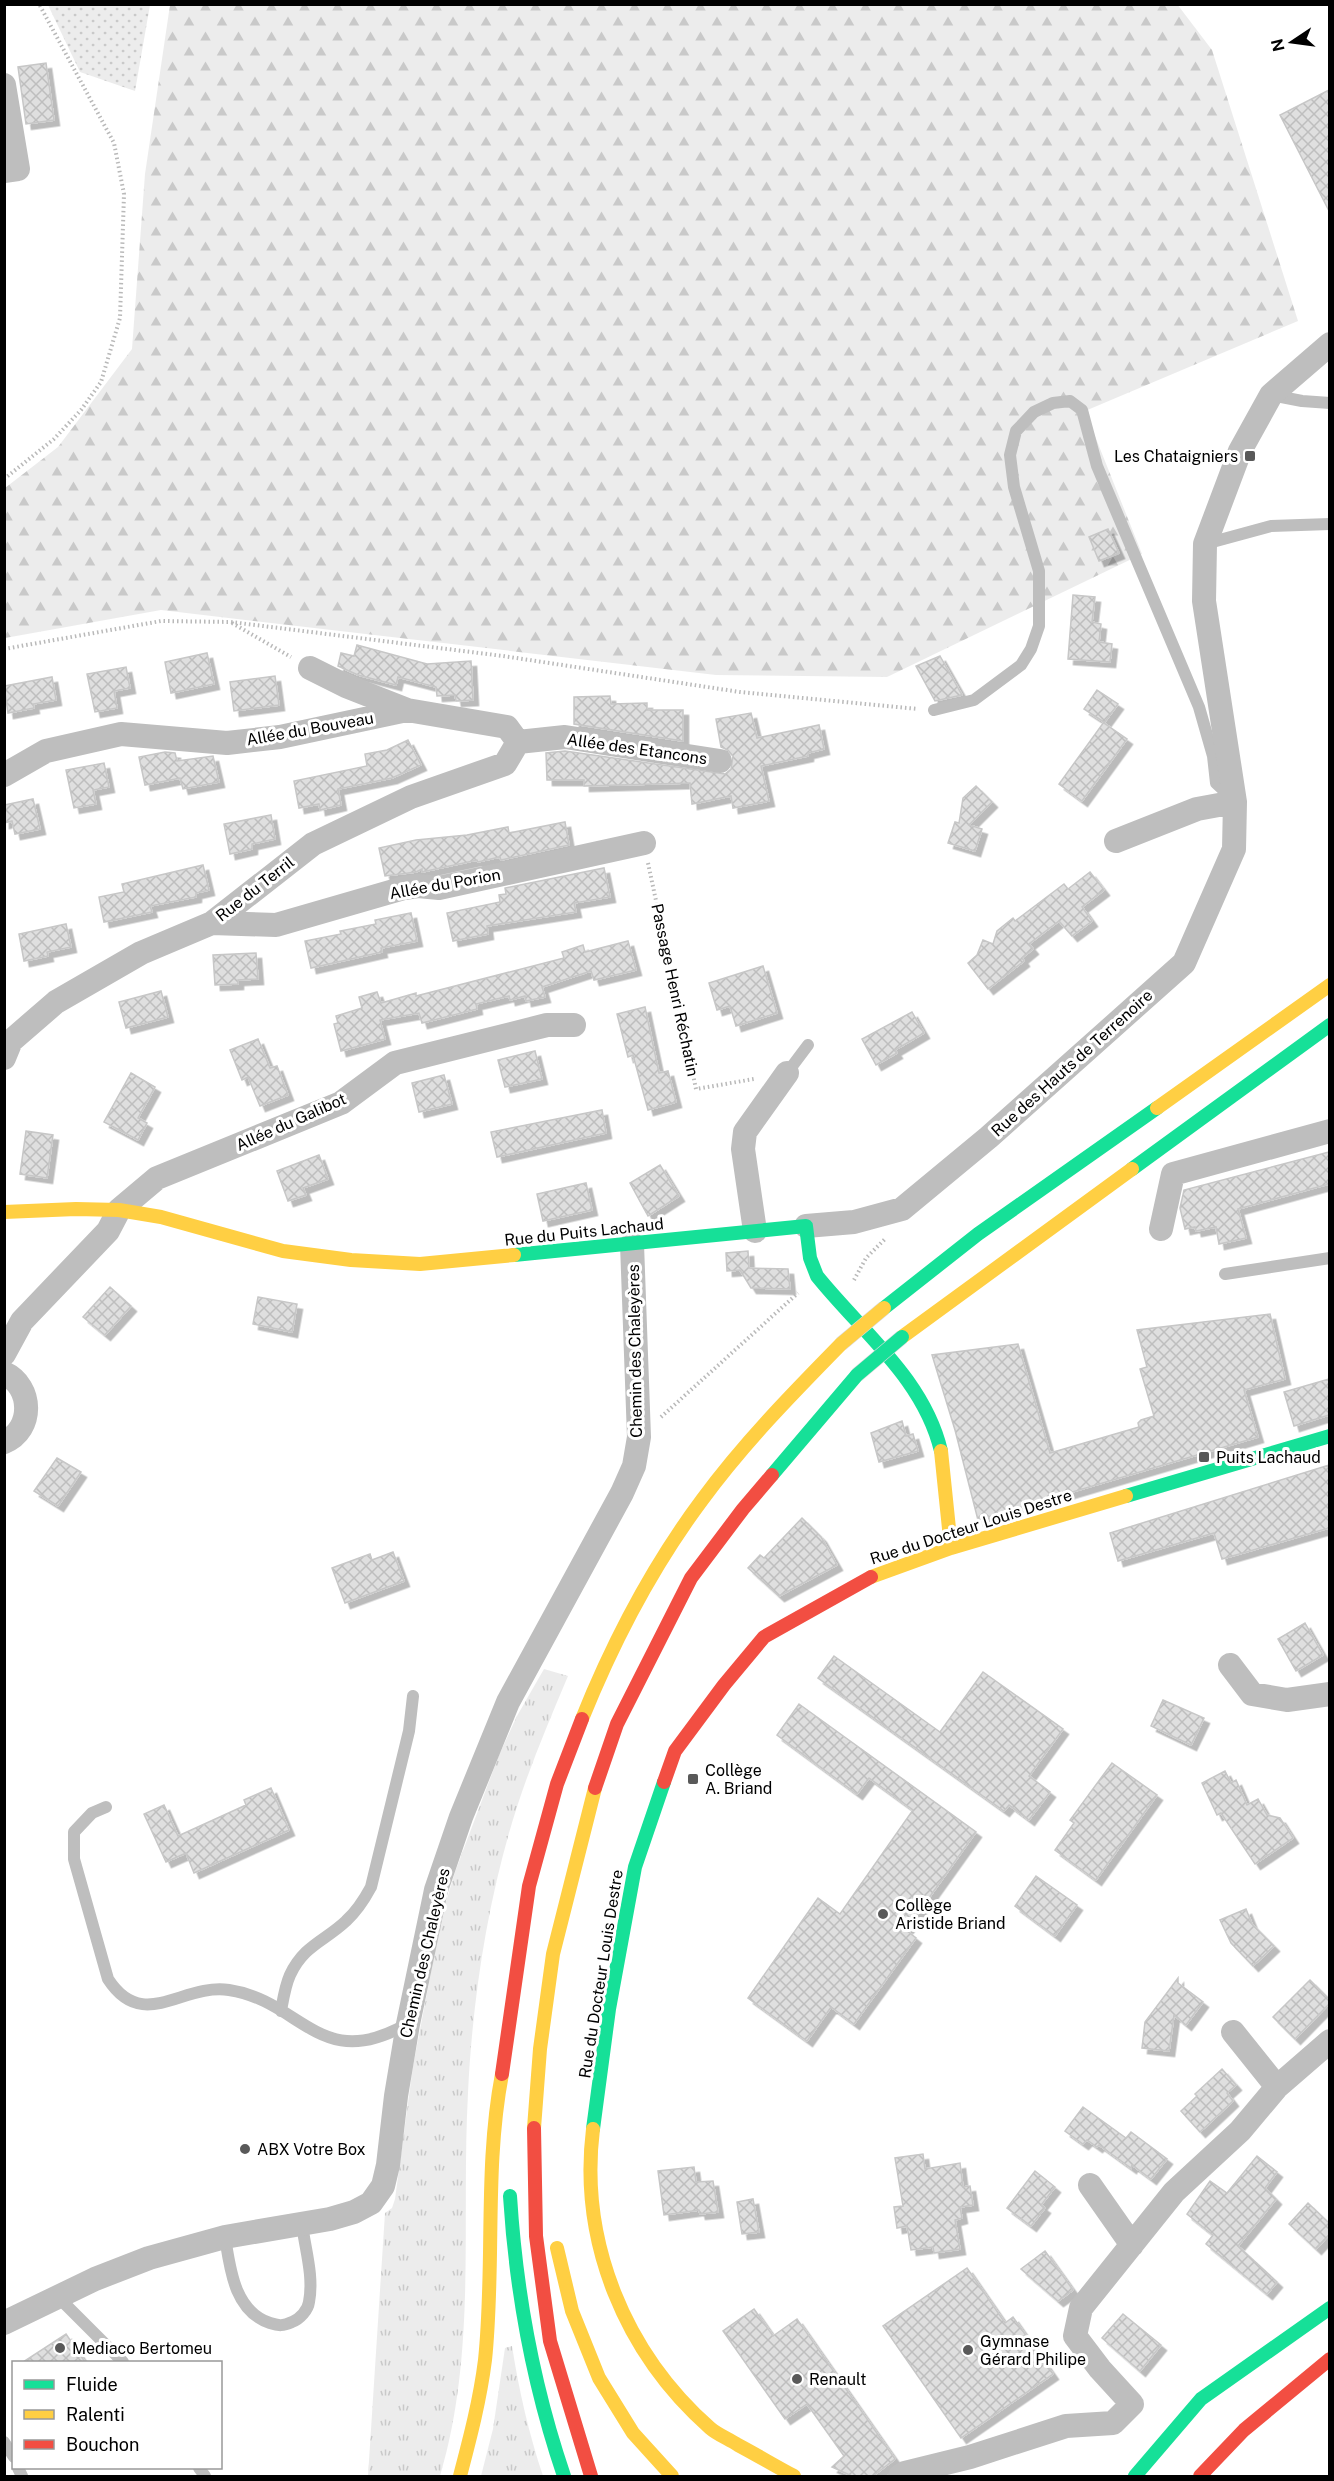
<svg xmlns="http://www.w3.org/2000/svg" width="1334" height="2481" font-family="'Public Sans',sans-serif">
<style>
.grass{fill:url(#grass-tufts)}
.forest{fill:url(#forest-firs)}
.park{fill:url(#park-dots)}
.building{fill:url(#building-cross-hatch);stroke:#c7c7c7;stroke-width:1.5;filter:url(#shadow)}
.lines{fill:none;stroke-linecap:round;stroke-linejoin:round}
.path{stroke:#b9b9b9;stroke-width:4;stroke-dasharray:1.5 3;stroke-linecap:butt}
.lane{stroke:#bebebe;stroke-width:12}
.street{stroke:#bebebe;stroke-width:24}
.fast{stroke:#16e098;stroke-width:14}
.slow{stroke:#ffcf43;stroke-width:14}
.jam{stroke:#f24e42;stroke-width:14}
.fast-bridge-casing{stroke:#dbdbdb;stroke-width:15;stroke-linecap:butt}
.slow-bridge-casing{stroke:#dbdbdb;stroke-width:15;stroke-linecap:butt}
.fast-bridge{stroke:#16e098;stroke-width:14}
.slow-bridge{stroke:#ffcf43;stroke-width:14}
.poi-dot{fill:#595959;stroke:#fff;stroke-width:2}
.labels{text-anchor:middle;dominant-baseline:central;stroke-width:6;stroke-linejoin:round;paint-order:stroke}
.poi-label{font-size:16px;fill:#000;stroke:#fff;text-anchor:start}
.street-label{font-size:16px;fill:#000;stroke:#fff}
</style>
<defs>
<pattern id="grass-tufts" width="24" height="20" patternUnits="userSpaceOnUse" patternTransform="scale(1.5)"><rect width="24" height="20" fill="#ececec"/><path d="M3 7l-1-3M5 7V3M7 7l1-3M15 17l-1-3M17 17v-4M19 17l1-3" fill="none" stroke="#c9c9c9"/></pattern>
<pattern id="forest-firs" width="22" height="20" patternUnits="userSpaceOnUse" patternTransform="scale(1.5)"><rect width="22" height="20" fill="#ececec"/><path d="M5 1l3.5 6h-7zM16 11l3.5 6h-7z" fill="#c9c9c9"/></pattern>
<pattern id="park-dots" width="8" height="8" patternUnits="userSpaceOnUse" patternTransform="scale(1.5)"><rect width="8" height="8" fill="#ececec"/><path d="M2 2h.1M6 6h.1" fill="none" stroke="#c9c9c9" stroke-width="1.8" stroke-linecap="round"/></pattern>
<pattern id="building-cross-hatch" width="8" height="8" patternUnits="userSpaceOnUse" patternTransform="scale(1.5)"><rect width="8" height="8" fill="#dfdfdf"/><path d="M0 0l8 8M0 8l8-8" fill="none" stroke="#bebebe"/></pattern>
<filter id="shadow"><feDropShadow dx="5.5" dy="5.5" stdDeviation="0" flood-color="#0004"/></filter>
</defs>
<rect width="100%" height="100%" fill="#fff"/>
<path class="grass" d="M544 1669 568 1676C546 1728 524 1780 509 1833 485 1917 472 2007 468 2093 461 2221 477 2352 440 2476H368L385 2213 392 2208 395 2199 413 2066 442 1915 455 1872 499 1755 517 1716Z
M512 2346C519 2391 529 2434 543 2476H481L493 2429 505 2348Z"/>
<path class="forest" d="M1177 4 1212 50 1298 321 1085 411 1142 554 887 677 716 675 161 610 5 638V488L58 447 132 349 145 174 170 5Z"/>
<path class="park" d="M48 5H150L135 91 80 72Z"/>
<path class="building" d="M46 63 54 120 26 124 18 67Z
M1329 90V211L1280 115Z
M1108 529 1119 553 1099 561 1089 537Z
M1073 595 1095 597 1092 622 1101 624 1099 642 1112 644 1110 662 1068 659Z
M357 645 427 664 471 661 473 700 456 701 455 695 437 696 436 687 398 677 396 685 358 675 338 666 341 653 354 656Z
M207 653 214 684 171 693 165 662Z
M940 656 962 695 935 701 916 666Z
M126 667 130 688 114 691 117 708 95 712 87 674Z
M275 676 279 705 234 711 230 682Z
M52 677 56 700 33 704 34 708 8 713 4 686Z
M1097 690 1118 704 1104 723 1127 739 1082 801 1059 784 1104 722 1084 709Z
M610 696 611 704 647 703V710H683V741L574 724V697Z
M751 713 757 738 819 725 824 749 808 753V756L761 766 769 801 733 808 731 796 692 804 690 783 584 786V780H547L546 753 565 751 725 774 731 769 733 756 728 750 721 747 716 719Z
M408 740 421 765 392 778 338 789 341 805 320 810 319 804 299 808 294 781 367 766 365 754 387 750Z
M165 752 175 753 177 761 213 756 219 782 183 789 180 778 145 785 139 757Z
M104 763 109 787 93 790 96 804 74 808 66 770Z
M976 786 992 802 969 825 982 829 975 851 948 843 955 822 959 823 963 798Z
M33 799 40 829 15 834 12 821 4 823V805Z
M271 815 275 839 252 844V849L230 854 224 824Z
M565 822 569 845 501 860 500 857 478 862 477 860 422 872V869L416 872 385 876 379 848 416 840 467 835 508 827 509 833Z
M203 865 209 890 196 893V897L150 906 152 912 104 922 99 897 124 892 122 884Z
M604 868 610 897 574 903 576 912 487 926 488 934 453 941 447 913 500 902 499 895 506 894 505 888Z
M1090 872 1104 890 1082 907 1092 921 1072 936 1059 921 1029 944 1033 949 1022 958 1024 961 988 989 968 963 977 955 983 940 993 944 997 931 1013 918 1015 921 1064 884 1068 889Z
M411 913 417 941 381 948 382 952 311 968 305 941 341 934 340 931 376 924 375 920Z
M66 924 71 947 47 952 48 956 24 961 19 934Z
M628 941 636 970 594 980 591 971 542 987 545 997 526 1001 525 996 510 1000 509 996 476 1004 477 1009 422 1023 419 1013 380 1020 385 1039 341 1051 334 1024 338 1023 336 1016 362 1008 359 997 377 992 381 1003 416 993V996L564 958 562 952 583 945 585 952Z
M256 953 258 979 238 980V984L215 985 213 955Z
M763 966 777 1013 736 1026 730 1006 717 1010 709 983Z
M161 991 168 1017 126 1028 119 1002Z
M645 1007 659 1073 668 1071 676 1102 648 1110 633 1055 628 1057 617 1014Z
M912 1012 924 1033 895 1050 897 1053 876 1065 862 1039Z
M258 1039 270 1068 277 1066 288 1095 260 1106 248 1077 242 1080 230 1050Z
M535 1051 542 1079 505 1087 498 1060Z
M131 1073 155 1087 138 1118 147 1123 138 1140 104 1122Z
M444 1075 452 1104 419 1112 412 1083Z
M602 1110 606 1133 497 1157 491 1132Z
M26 1131 53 1135 47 1178 20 1174Z
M1329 1152V1184L1238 1209 1246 1238 1219 1244 1216 1227 1196 1231 1195 1227 1185 1229 1180 1208 1184 1190Z
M319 1155 328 1179 303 1188 306 1195 288 1201 277 1171Z
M660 1165 679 1196 648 1216 630 1183Z
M586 1183 592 1210 543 1221 537 1194Z
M748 1251 749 1268 788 1269 790 1289 751 1288 740 1270 727 1271 726 1253Z
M110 1287 131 1306 105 1335 83 1317Z
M258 1297 297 1304 292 1332 253 1324Z
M1270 1314 1285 1379 1244 1390 1258 1437 978 1520 955 1430 932 1355 1018 1344 1050 1453 1139 1427 1138 1423 1141 1420 1154 1416 1140 1369 1147 1367 1137 1330Z
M1329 1379V1415L1294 1426 1284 1392Z
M902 1421 906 1436 913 1434 918 1451 879 1462 871 1433Z
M57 1458 81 1472 58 1506 34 1491Z
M1329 1465V1528L1222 1559 1214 1533 1118 1561 1110 1533Z
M802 1518 821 1537 837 1565 779 1596 748 1568 760 1555 764 1558Z
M393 1552 404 1581 345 1603 332 1568 370 1554 372 1560Z
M1305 1623 1323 1655 1296 1671 1278 1639Z
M834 1656 940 1732 983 1672 1063 1729 1029 1776 1050 1792 1029 1820 1009 1805 1004 1811 818 1678Z
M1163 1700 1204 1718 1191 1745 1151 1726Z
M799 1704 976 1832 906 1930 916 1938 854 2024 831 2007 807 2041 748 1998 818 1898 840 1914 913 1810 869 1778 857 1794 777 1735Z
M1112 1763 1157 1795 1096 1880 1055 1850 1074 1823 1070 1820Z
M1225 1771 1231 1783 1236 1780 1247 1805 1258 1799 1267 1815 1280 1818 1293 1838 1255 1864 1221 1813 1217 1815 1202 1783Z
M271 1788 289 1830 194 1873 186 1853 166 1862 144 1814 164 1805 178 1836 246 1805 244 1800Z
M1036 1876 1077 1905 1055 1936 1015 1906Z
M1246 1909 1252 1924 1274 1946 1253 1966 1231 1943 1220 1920Z
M1178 1978V1983L1203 2002 1186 2025 1174 2015 1169 2051 1142 2048 1145 2022Z
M1310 1980 1329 1999V2004L1295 2039 1273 2017Z
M1222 2069 1236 2085 1227 2093 1233 2101 1200 2132 1181 2111 1197 2096 1195 2094Z
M1083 2107 1126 2138 1131 2132 1167 2159 1151 2179 1132 2165 1131 2168 1099 2145 1097 2147 1087 2140 1083 2144 1065 2131Z
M923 2154 925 2169 960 2163 963 2187 970 2186 973 2205 960 2207 962 2218 955 2220 960 2249 934 2253 933 2247 911 2250 907 2226 897 2228 894 2207 903 2206 895 2158Z
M1257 2156 1277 2172 1265 2188 1276 2199 1238 2246 1277 2282 1267 2294 1206 2244 1213 2235 1187 2214 1210 2181 1227 2193Z
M694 2167 696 2182 713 2181 718 2212 700 2214 699 2210 664 2215 658 2171Z
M1035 2171 1055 2187 1041 2205 1045 2208 1031 2226 1007 2208Z
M753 2199 759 2232 742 2234 737 2202Z
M1308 2203 1329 2223V2235L1316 2249 1289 2224Z
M1045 2251 1073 2290 1058 2301 1021 2269Z
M967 2268 1005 2323 1013 2317 1053 2374 961 2438 883 2326Z
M754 2309 773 2336 797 2319 895 2459 873 2476H852L832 2467 844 2456 807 2404 785 2419 723 2331Z
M1123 2314 1161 2345 1140 2371 1102 2338Z
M66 2334 85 2362H23Z"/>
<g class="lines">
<path class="path" d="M4 479 54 439 81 410 101 382 120 318 124 194 114 143 39 4
M232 623 291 657
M4 649 161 621 231 622 503 656 740 692 918 709
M648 863 696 1089 754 1079
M854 1280 866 1258 885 1239
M661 1417 798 1293"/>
<path class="lane" d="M1271 395 1302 401 1330 403
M1205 544 1271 526 1330 524
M934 710 974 700 1021 665 1031 649 1039 626V571L1014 487 1010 455 1016 431 1034 412 1053 403 1070 401 1082 410 1097 466 1199 707 1213 756 1216 783 1230 796
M787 1073 808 1045
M1225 1274 1330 1258
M106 1807 92 1813 74 1832V1859L108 1979C143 2033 182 1983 229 1990 302 2001 320 2074 407 2024
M281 2011C283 2000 285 1986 290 1975 304 1945 325 1941 346 1921 357 1911 364 1900 371 1887L409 1731 413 1696
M225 2237C230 2268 234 2311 270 2323 279 2326 283 2326 292 2322 300 2319 308 2310 309 2302 314 2276 305 2249 302 2224
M57 2296 123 2362
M4 2442 14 2457
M18 2468 22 2476
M199 2468 205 2476"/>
<path class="street" d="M4 85 18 169 4 171
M310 668 346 686 407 710 507 727 518 742
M518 742 565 737 720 761
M4 775 46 751 121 734 227 743 280 737 407 710
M1116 841 1197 809 1235 802
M212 923 276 925 404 888 418 886 439 888 644 843
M4 1058 11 1041 56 1002 141 953 212 923 313 844 411 797 505 764 518 742
M806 1226 854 1222 902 1209 989 1137 1184 963 1234 849 1235 802 1204 601 1205 544 1240 451 1271 395 1330 344
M1161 1229 1173 1174 1330 1131
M755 1231 743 1149 745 1132 787 1073
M4 1354 22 1321 108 1231 119 1210 157 1178 341 1103 395 1063 547 1025H574
M4 1373C33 1386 34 1430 4 1442
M1230 1665 1252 1694 1287 1700 1330 1694
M1233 2032 1277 2087
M1090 2185 1132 2245
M4 2323 95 2279 149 2258 225 2237 330 2219 354 2212 371 2203 383 2186 388 2165 396 2096 408 2024 436 1890 461 1817 508 1702 622 1493 634 1466 639 1437 632 1244
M900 2476 905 2473 970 2457 1066 2426 1113 2423 1132 2404 1100 2369 1075 2336 1081 2308 1174 2192 1240 2131 1277 2087 1330 2041"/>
<path class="fast" d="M1132 1169 1330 1025
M514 1255 806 1226 810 1258 817 1276C862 1332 924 1379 941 1451
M884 1308 978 1234 1157 1108
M772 1475 857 1375
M1126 1496 1330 1436
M593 2129 609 2009 635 1867 664 1782
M510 2196C516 2292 533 2385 564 2476
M1135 2476 1201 2399 1330 2308"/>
<path class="slow" d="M1157 1108 1330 985
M4 1212 76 1209 119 1210 161 1217 283 1251 351 1260 420 1264 514 1255
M902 1337 1132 1169
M941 1451 951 1548
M871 1577 951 1548 1126 1496
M582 1719C613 1642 652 1567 702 1500 743 1444 792 1394 841 1344
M534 2128 540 2049 553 1954 595 1788
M593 2129C579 2242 625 2353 710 2428 718 2435 729 2439 738 2445 757 2455 775 2466 794 2476
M557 2248 572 2311 599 2378 633 2433 672 2476
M460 2476C470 2438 480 2400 485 2360 495 2265 484 2168 502 2074"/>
<path class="jam" d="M664 1782 675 1751 724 1685 764 1637 871 1577
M595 1788 617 1724 691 1578 743 1509 772 1475
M502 2074 529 1886 557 1784 582 1719
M534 2128 536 2236 550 2341 591 2476
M1200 2476 1244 2430 1330 2359"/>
<g class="fast-bridge-casing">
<path id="fast-bridge" d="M857 1375 902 1337"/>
</g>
<g class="slow-bridge-casing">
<path id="slow-bridge" d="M841 1344 884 1308"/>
</g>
<use href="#fast-bridge" class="fast-bridge"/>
<use href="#slow-bridge" class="slow-bridge"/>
</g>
<g class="poi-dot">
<rect x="1244" y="450" width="12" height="12" rx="3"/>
<rect x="1198" y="1451" width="12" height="12" rx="3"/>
<rect x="687" y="1773" width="12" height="12" rx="3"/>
<circle cx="883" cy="1914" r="6"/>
<circle cx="245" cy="2149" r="6"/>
<circle cx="60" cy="2348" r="6"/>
<circle cx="968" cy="2350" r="6"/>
<circle cx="797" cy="2379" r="6"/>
</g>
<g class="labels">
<g class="poi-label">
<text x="1238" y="456" text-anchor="end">Les Chataigniers</text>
<text x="1216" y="1457">Puits Lachaud</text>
<text x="705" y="1770">Collège<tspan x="705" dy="18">A. Briand</tspan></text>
<text x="895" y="1905">Collège<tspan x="895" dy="18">Aristide Briand</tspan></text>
<text x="257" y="2149">ABX Votre Box</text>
<text x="980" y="2341">Gymnase<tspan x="980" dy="18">Gérard Philipe</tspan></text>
<text x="72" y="2348">Mediaco Bertomeu</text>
<text x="809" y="2379">Renault</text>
</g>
<g class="street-label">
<text transform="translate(310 729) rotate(-10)">Allée du Bouveau</text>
<text transform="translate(637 749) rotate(8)">Allée des Etancons</text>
<text transform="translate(445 884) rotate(-10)">Allée du Porion</text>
<text transform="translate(255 889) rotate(-38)">Rue du Terril</text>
<text transform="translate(675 990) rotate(78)">Passage Henri Réchatin</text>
<text transform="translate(1072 1063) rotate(-42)">Rue des Hauts de Terrenoire</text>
<text transform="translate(291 1122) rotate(-24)">Allée du Galibot</text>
<text transform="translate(584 1232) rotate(-6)">Rue du Puits Lachaud</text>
<text transform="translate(635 1351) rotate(-91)">Chemin des Chaleyères</text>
<text transform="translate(971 1527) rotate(-18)">Rue du Docteur Louis Destre</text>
<text transform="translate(425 1953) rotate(-77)">Chemin des Chaleyères</text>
<text transform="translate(601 1974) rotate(-81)">Rue du Docteur Louis Destre</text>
</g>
</g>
<rect width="1334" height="2481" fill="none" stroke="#000000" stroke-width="12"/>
<rect x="12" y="2361" width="210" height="108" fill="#ffffff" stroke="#999999" stroke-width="1.5"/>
<rect x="24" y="2380" width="30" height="9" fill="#16e098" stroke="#999999" stroke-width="1.5"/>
<text x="66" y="2391" font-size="18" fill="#000000">Fluide</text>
<rect x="24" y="2410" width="30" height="9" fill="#ffcf43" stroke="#999999" stroke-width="1.5"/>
<text x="66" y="2421" font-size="18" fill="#000000">Ralenti</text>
<rect x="24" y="2440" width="30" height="9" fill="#f24e42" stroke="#999999" stroke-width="1.5"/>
<text x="66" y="2451" font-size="18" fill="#000000">Bouchon</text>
<g transform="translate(1292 42) rotate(257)" stroke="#ffffff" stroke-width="4.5" paint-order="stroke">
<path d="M0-4.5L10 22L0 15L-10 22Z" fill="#000000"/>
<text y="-9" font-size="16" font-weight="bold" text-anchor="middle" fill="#000000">N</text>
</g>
</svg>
